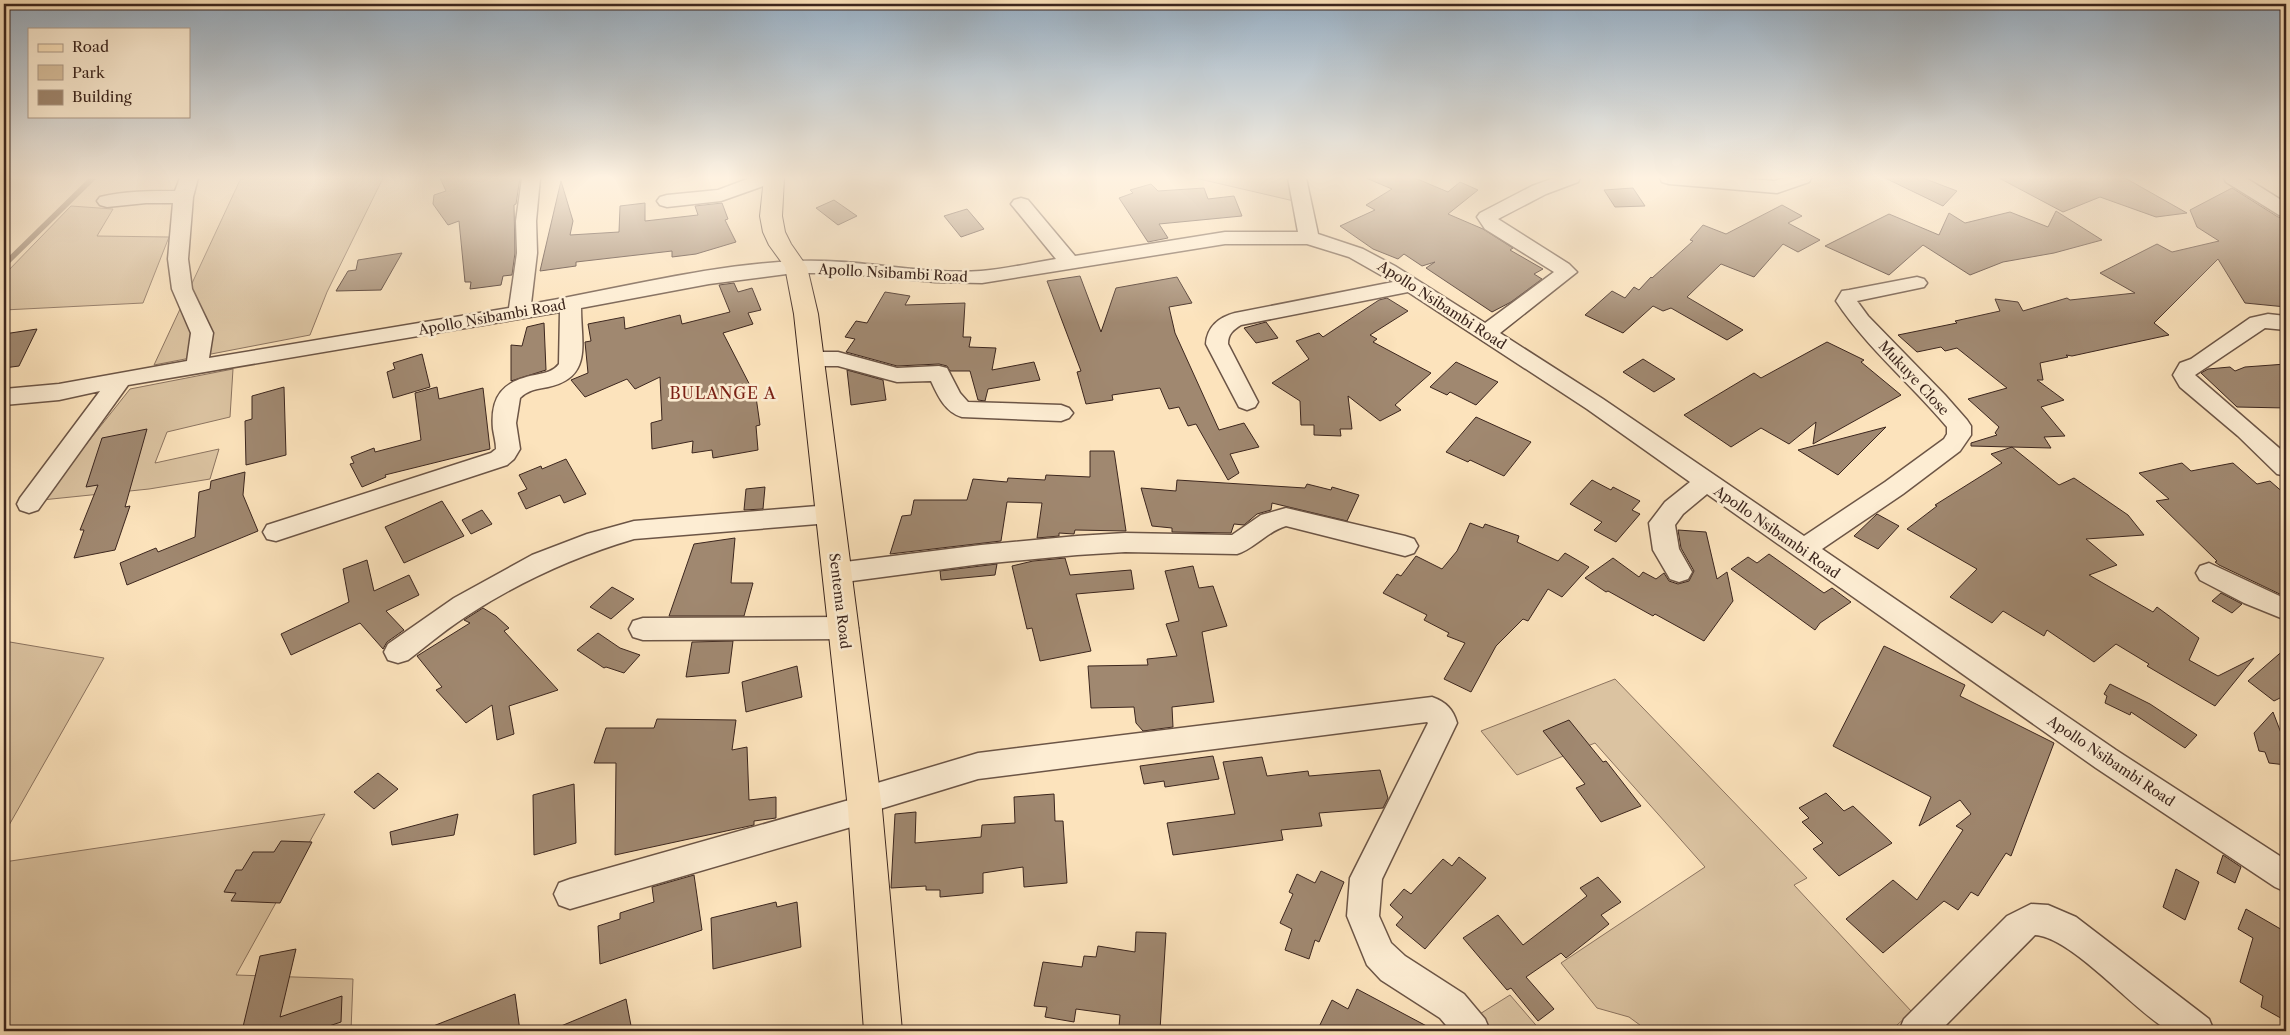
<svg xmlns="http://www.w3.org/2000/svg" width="2290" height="1035" font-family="'Libre Caslon Text',serif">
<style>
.green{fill:#dbc3a1;stroke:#8c7460}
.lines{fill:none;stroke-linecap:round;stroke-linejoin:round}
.stream{stroke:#88715c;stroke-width:5.5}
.building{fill:#a08870;stroke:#3c261e}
.minor-casing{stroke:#6c5546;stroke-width:3}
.major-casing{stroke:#3c261e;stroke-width:2}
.minor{fill:#fdedd3;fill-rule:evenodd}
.major{fill:#fce3bc;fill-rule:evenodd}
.labels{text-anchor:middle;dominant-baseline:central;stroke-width:5;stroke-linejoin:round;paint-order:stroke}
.street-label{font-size:14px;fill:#3c261e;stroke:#fdedd3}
.quarter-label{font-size:16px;letter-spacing:1px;fill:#7a1f14;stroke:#fdedd3}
</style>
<rect width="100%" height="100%" fill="#fce3bc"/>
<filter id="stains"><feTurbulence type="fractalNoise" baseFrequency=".004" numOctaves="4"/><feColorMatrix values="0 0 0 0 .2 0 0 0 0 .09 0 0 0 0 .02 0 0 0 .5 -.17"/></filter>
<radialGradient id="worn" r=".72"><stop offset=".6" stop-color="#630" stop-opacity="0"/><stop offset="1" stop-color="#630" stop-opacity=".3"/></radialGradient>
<path class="green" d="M241 178H383L327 292 310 335 154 365Z
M1195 178H1288L1294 201Z
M71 206 113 209 97 236 169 237 143 303 4 310V275Z
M233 369 230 417 167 432 155 463 219 449 210 479 149 489 42 500 130 389Z
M4 641 104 658 4 834Z
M1615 679 1807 878 1794 885 1912 1012 1890 1031H1648L1629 1017 1597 1008 1561 963 1705 867 1595 743 1517 775 1481 731Z
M325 814 236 975 353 979 351 1031H4V862Z
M1510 995 1541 1031H1484L1475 1017Z"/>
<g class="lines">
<path class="stream" d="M4 265 93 178"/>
</g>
<path class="building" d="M440 178H520L516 204 514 205 515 253 512 275 503 276 501 285 470 289 471 282H465L459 221 448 225 433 204 434 195 446 191Z
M1366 178H1415L1448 192 1460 182 1478 190 1448 214 1483 229 1513 248 1510 250 1543 269 1534 274 1542 279 1511 302 1492 312 1426 268 1435 262 1422 266 1404 254 1398 259 1373 249 1340 226 1375 210 1366 205 1392 189Z
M1885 178H1923L1957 191 1943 206Z
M1999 178H2125L2187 213 2156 217 2100 197 2063 212Z
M561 181 573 221 570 235 619 232 620 206 645 203V221L698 215 695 206 722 203 728 219 725 220 736 242 696 254 672 257V251L576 262V266L540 271Z
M1151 184 1158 191 1204 188 1208 199 1234 196 1242 216 1159 224 1168 238 1148 242 1119 198 1133 193 1130 190Z
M1633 188 1645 206 1615 207 1604 190Z
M2232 188 2278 217 2286 219V255L2280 262 2286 266V307L2245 303 2218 259 2154 323 2169 335 2072 356 2066 355 2068 357 2040 363 2043 380H2037L2064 400 2041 407 2065 436 2044 437 2051 448 1971 446V443L1997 435 1995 433 1999 427 1968 399 2007 388 1957 348 1945 351 1941 347 1917 352 1898 335 1957 323 1955 321 2000 311 1995 299 2018 302 2023 311 2067 298 2070 300 2135 293 2100 273 2157 244 2172 252 2219 241 2197 227 2190 210Z
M834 200 857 216 838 225 816 208Z
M1782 205 1802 216 1788 223 1820 240 1798 252 1783 244 1754 277 1721 264 1687 297 1743 330 1727 340 1671 308 1663 311 1653 306 1623 333 1585 315 1612 291 1625 298 1634 287 1639 290 1651 277 1652 278 1693 241 1690 240 1703 225 1726 234Z
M967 209 984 229 961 237 944 216Z
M2056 211 2102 240 2054 253 2003 262 1970 275 1923 245 1889 275 1825 246 1889 214 1939 235 1949 213 1965 223 2010 212 2048 227Z
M402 253 381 290 336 291 348 271 356 270 358 260Z
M1080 276 1101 332 1116 288 1177 277 1192 303 1169 307 1175 333 1219 430 1244 423 1259 447 1230 454 1239 473 1228 480 1196 424 1188 426 1179 407 1169 409 1160 388 1112 395 1113 400 1086 404 1077 372 1081 371 1047 281Z
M734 283 738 292 752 288 761 310 748 313 753 324 723 333 756 397 760 425 756 426 758 450 713 458 712 450 692 453 693 441 652 449 651 423 662 420 660 377 635 389 627 379 585 397 571 380 588 373 585 342 591 341 588 324 624 317 625 329 680 315 682 324 730 312 719 285Z
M885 292 910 296 905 305 965 303 963 337H971L969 347 996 348 992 370 1034 362 1040 380 988 389 985 401 978 400 970 371H950L947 366 939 364 897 366 846 352 855 339 845 337 856 321 867 323Z
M1387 298 1408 311 1370 335 1377 339 1373 342 1431 373 1395 405 1401 410 1380 421 1348 396 1352 429H1340L1341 436 1314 435V425H1301L1300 401 1272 383 1309 359 1296 341 1319 333 1323 337 1379 300Z
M1266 322 1278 338 1256 343 1244 328Z
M544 323 546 370 511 381V345L522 346 527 327Z
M37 329 19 366 4 368V334Z
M1827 342 1864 360 1861 362 1901 395 1813 444 1816 422 1789 444 1761 428 1731 447 1684 415 1754 373 1761 378Z
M422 354 430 387 393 398 387 372 395 369 393 363Z
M1643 359 1675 379 1654 392 1623 372Z
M1456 362 1498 382 1476 405 1450 392 1447 395 1430 387Z
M2286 364V408L2237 407 2201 373 2208 369 2230 367 2235 371 2245 367Z
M847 370 883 380 886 400 851 405Z
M284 387 286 455 246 465 245 421 252 419V396Z
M437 387 439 399 483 388 490 449 385 475 386 477 362 487 350 464 354 463 351 457 374 448 375 452 421 440 415 393Z
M1476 417 1531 442 1504 476 1470 460 1468 462 1446 452Z
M1886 427 1838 475 1798 450Z
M147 429 125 507 130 506 115 550 74 558 84 530H80L98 485 86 487 102 438Z
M2012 447 2059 485 2074 478 2128 515 2144 535 2086 539 2117 565 2089 575 2153 612 2157 607 2199 638 2189 660 2218 676 2254 658 2215 706 2147 666 2149 664 2116 644 2094 662 2047 630 2044 636 2003 611 1992 623 1950 597 1977 569 1907 529 1937 506 1935 505 2002 463 1991 454Z
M1090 451H1114L1126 531 1075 530 1074 534 1059 533V536L1037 538 1042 503 1007 502 1001 541 890 554 902 516 911 515 914 500H967L973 479 1007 482 1008 478 1045 480 1046 475 1090 477Z
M566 459 586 494 564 503 560 495 526 509 518 493 527 489 519 475 541 466 542 469Z
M2182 463 2191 471 2233 463 2257 484 2270 481 2286 495V597L2219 565 2215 562 2217 561 2156 501 2169 499 2139 473Z
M245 472 243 495 258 531 127 585 120 563 156 548 158 552 195 537 199 492 210 489 211 481Z
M1177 480 1305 488 1307 484 1331 490 1332 487 1359 495 1347 521 1272 503 1271 510 1257 514 1244 525 1234 524 1231 533 1172 532V528L1152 526 1141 488 1176 491Z
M1592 480 1611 490 1613 487 1640 501 1632 510 1640 514 1616 542 1594 530 1602 522 1570 504Z
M765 487 763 509 744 510 746 489Z
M442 501 464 536 404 563 385 527Z
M482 510 492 524 471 534 462 520Z
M1877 514 1899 526 1878 549 1854 536Z
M1470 523 1483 528 1485 524 1519 536 1517 542 1558 561 1565 553 1589 567 1562 597 1548 589 1528 621 1523 619 1496 646 1471 692 1444 679 1465 643 1447 636 1449 633 1424 620 1427 615 1383 593 1397 574 1401 576 1416 556 1442 569 1457 551Z
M1678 530 1706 532 1717 579 1727 572 1733 601 1704 641 1655 614 1653 616 1608 591 1606 592 1585 578 1613 558 1639 577 1643 572 1656 579 1664 573 1669 581 1678 584 1689 581 1694 571 1681 548Z
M735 538 731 583H753L744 616H669L694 544Z
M1769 554 1824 593 1832 588 1851 602 1820 623 1815 630 1731 569 1748 557 1757 563Z
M1065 558 1070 575 1131 570 1134 589 1076 594 1091 651 1040 661 1032 628 1027 629 1012 566 1033 561Z
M367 560 374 591 409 575 419 595 386 611 404 630 387 642 383 649 360 623 291 655 281 634 349 602 343 569Z
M997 564 995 575 941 580 940 571Z
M1193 566 1199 588 1213 586 1227 626 1202 632 1214 702 1172 707 1173 727 1143 731 1136 723 1134 707 1091 708 1088 666 1148 665 1147 659 1177 656 1166 624 1179 621 1165 571Z
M612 587 634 599 611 619 590 607Z
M2221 593 2242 604 2232 613 2212 601Z
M483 608 496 616 509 628 504 631 558 690 509 706 514 734 497 740 492 705 466 723 436 690 442 687 417 656 470 623 464 620Z
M598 633 620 648 640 655 624 673 606 667 604 668 577 650Z
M733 641 729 673 686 677 692 642Z
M1884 646 1965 685 1960 696 2054 743 2011 856 2006 853 1978 896 1971 892 1958 910 1944 901 1883 953 1846 919 1893 880 1917 900 1963 830 1956 826 1971 814 1960 800 1919 826 1931 797 1833 746Z
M2286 648V695L2274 701 2248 681Z
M797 666 802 697 746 712 742 682Z
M2110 684 2150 704 2197 735 2185 748 2131 712 2130 715 2105 703 2107 696 2104 694Z
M2273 712 2286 746V765L2269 763 2265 752 2259 751 2254 733Z
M657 719 736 720 732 750 747 747 749 800 776 797V818L754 821V825L615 855 616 763H594L606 728H654Z
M1569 720 1603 762 1606 761 1641 806 1601 822 1576 788 1585 784 1543 731Z
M1213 756 1219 779 1165 787 1164 781 1144 784 1140 766Z
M1262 757 1267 776 1308 771 1309 776 1380 770 1388 798 1383 808 1319 813 1322 826 1281 830 1283 840 1173 855 1167 823 1235 814 1223 762Z
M378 773 398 789 374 809 354 792Z
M574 784 576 843 534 855 533 795Z
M1826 793 1844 811 1853 806 1892 843 1839 876 1813 849 1823 843 1802 822 1809 818 1799 808Z
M1054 794 1055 821H1063L1067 883 1024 887 1023 867 983 873V893L940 897V890H926V886L891 888 895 814 916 812 915 843 981 837 982 825 1015 823 1014 797Z
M458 814 454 835 392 845 390 832Z
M281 841 312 842 280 903 231 901 236 893 224 892 236 870H242L253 852H274Z
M2223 855 2241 867 2235 883 2217 873Z
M1459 857 1486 878 1425 949 1396 925 1403 917 1390 905 1404 889 1411 894 1443 859 1452 866Z
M2176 869 2199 882 2185 920 2163 907Z
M1321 871 1344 882 1319 942 1315 940 1309 959 1285 950 1292 929 1280 923 1293 894 1289 892 1297 874 1315 883Z
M694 875 702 930 600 964 598 926 620 919V913L654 902 652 887Z
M1598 877 1621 902 1601 915 1609 924 1566 958 1561 953 1526 977 1554 1009 1538 1021 1511 988 1507 990 1463 938 1498 915 1523 945 1587 896 1580 888Z
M776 902 777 907 797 902 801 947 713 969 711 918Z
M2246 909 2284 931 2282 935 2286 937V1021L2261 1007 2263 996 2240 982 2253 938 2238 929Z
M1136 932 1166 933 1160 1030 1119 1027 1120 1015 1076 1009 1074 1022 1045 1017 1047 1007 1034 1006 1043 962 1082 967 1084 956 1096 957 1098 946 1135 952Z
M296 949 280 1017 342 996 341 1022 314 1031H242L260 956Z
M1357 989 1436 1031H1317L1332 1000 1348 1009Z
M515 994 520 1031H423V1030Z
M626 999 632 1031H549Z"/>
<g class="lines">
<g class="minor-casing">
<path id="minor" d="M180 178H198L193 197 188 259 192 289 213 333 209 358 509 308 517 253 516 221 522 178H540L536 221 537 253 531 304C618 289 707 265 796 261 858 258 919 275 981 271 1006 269 1031 263 1056 259L1011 204 1014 200 1021 198 1028 200 1075 256 1225 232H1298L1288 178H1306L1318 234 1363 249 1395 266 1485 323 1554 272 1485 229 1477 217 1480 213 1532 186 1554 178H1580L1578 182 1546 194 1498 219 1569 264 1577 272 1500 333 1603 399 1804 536 1885 482 1944 439 1947 434V427C1911 384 1867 348 1836 301L1842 291 1849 290 1917 277 1924 279 1927 283 1924 287 1857 301 1868 316 1945 395 1967 420 1971 426V435L1960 451 1903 494 1822 549 2116 750 2286 860V892L2275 887 2096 768 1707 494 1683 514 1675 525 1679 549 1692 572 1688 579 1679 582 1670 579 1653 550 1649 523 1665 502 1690 482 1587 409 1408 292 1241 325C1233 330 1228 334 1228 344L1258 402 1255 407 1247 410 1239 407 1206 344C1207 327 1219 317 1235 313L1393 282 1349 257 1307 244H1225L982 283 935 282 841 273H794L709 284 581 308C581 344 593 377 548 387 537 389 528 390 520 398L516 423 520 449 514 459 507 465 276 541 267 539 263 532 267 525 491 453 496 449C496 442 494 436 493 429 490 396 503 381 535 375 544 373 553 372 559 364L560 312 128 385 38 510 29 513 20 510 17 504 20 498 100 391 59 400 4 405V389L59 384 187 361 191 333 172 289 168 259 173 203H146L107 207 100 205 97 201 100 197C124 191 151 191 175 191Z
M750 178H777L775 182 721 201 667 207 660 205 657 201 660 197 667 195 718 190Z
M1660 178H1737L1775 181 1784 178H1811L1809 182 1777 193 1669 184 1662 182Z
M2224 178H2246L2286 203V217L2279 215 2226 182Z
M2268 314 2286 316V330L2265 328 2195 375 2286 454V476L2277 474 2238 436 2180 387 2173 375 2180 363 2191 359 2250 318Z
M811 352H838L897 368 939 366 947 368 960 393 968 402 1061 405 1069 408 1073 413 1069 418 1061 421 962 417C945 412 938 396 931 381L897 382 838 366H811L803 364 800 359 803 354Z
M830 505 839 508 842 514 839 520 830 523 634 539C577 556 523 580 473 612 450 626 429 644 408 660L398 663 388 660 384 652 388 644 454 598 532 555 587 534 634 521Z
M1286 508 1405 536 1414 539 1418 546 1414 553 1405 556 1286 526C1268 531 1255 548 1237 554L1125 552 1077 555 981 564 837 583 828 580 824 573 828 566 837 563 981 545 1077 536 1125 533 1232 535 1261 515Z
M2209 563 2286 599V620L2244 603 2200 580 2196 573 2200 566Z
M844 617 854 620 858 628 854 636 844 639 643 640 633 637 629 629 633 621 643 618Z
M1432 697C1446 702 1453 709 1457 723L1382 879 1379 916 1391 943 1405 956 1464 994 1485 1019 1490 1031H1451L1440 1018 1381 980 1367 965 1347 916 1350 878 1428 723 1427 722 978 779 880 809 876 819 865 823 570 909 559 905 554 894 559 883 570 879 849 800 853 791 864 787 978 753Z
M2031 904 2048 905 2076 917 2209 1019 2214 1031C2204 1031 2176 1034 2168 1030 2134 1011 2072 937 2035 935L1940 1031H1899L1904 1019 2007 916Z"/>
</g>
<g class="major-casing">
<path id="major" d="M764 178H784L782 216 785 232 791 244 807 267 818 314 882 809 902 1031H864L848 809 794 314 785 267 769 245 763 232 760 216Z"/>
</g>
<use href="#minor" class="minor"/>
<use href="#major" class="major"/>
</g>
<linearGradient id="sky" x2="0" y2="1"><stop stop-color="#96adc1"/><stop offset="0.55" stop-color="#fef2e1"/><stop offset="1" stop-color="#fef2e1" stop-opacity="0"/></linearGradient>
<rect width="2290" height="323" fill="url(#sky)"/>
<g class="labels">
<g class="street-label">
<text transform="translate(893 273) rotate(3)">Apollo Nsibambi Road</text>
<text transform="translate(1442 305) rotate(33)">Apollo Nsibambi Road</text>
<text transform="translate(492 317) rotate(-10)">Apollo Nsibambi Road</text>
<text transform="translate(1914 378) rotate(47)">Mukuye Close</text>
<text transform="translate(1777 532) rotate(35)">Apollo Nsibambi Road</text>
<text transform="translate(840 601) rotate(83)">Sentema Road</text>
<text transform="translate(2111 761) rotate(34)">Apollo Nsibambi Road</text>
</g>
<g class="quarter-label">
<text x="723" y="393">BULANGE A</text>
</g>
</g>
<rect width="2290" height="1035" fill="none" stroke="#fce3bc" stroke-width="20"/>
<rect x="5" y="5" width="2280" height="1025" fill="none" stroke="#3c261e" stroke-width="2.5"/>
<rect x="10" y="10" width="2270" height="1015" fill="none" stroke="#3c261e"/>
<rect x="28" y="28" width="162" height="90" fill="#fdedd3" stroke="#b09d8b"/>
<rect x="38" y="44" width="25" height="8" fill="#fce3bc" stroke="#b09d8b"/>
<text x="72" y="52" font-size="15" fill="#3c261e">Road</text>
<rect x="38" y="65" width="25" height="15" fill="#dbc3a1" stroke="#b09d8b"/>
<text x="72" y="78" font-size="15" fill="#3c261e">Park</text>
<rect x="38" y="90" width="25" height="15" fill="#a08870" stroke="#b09d8b"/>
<text x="72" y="102" font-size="15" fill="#3c261e">Building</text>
<rect width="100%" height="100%" filter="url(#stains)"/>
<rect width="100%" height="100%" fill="url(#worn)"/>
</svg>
